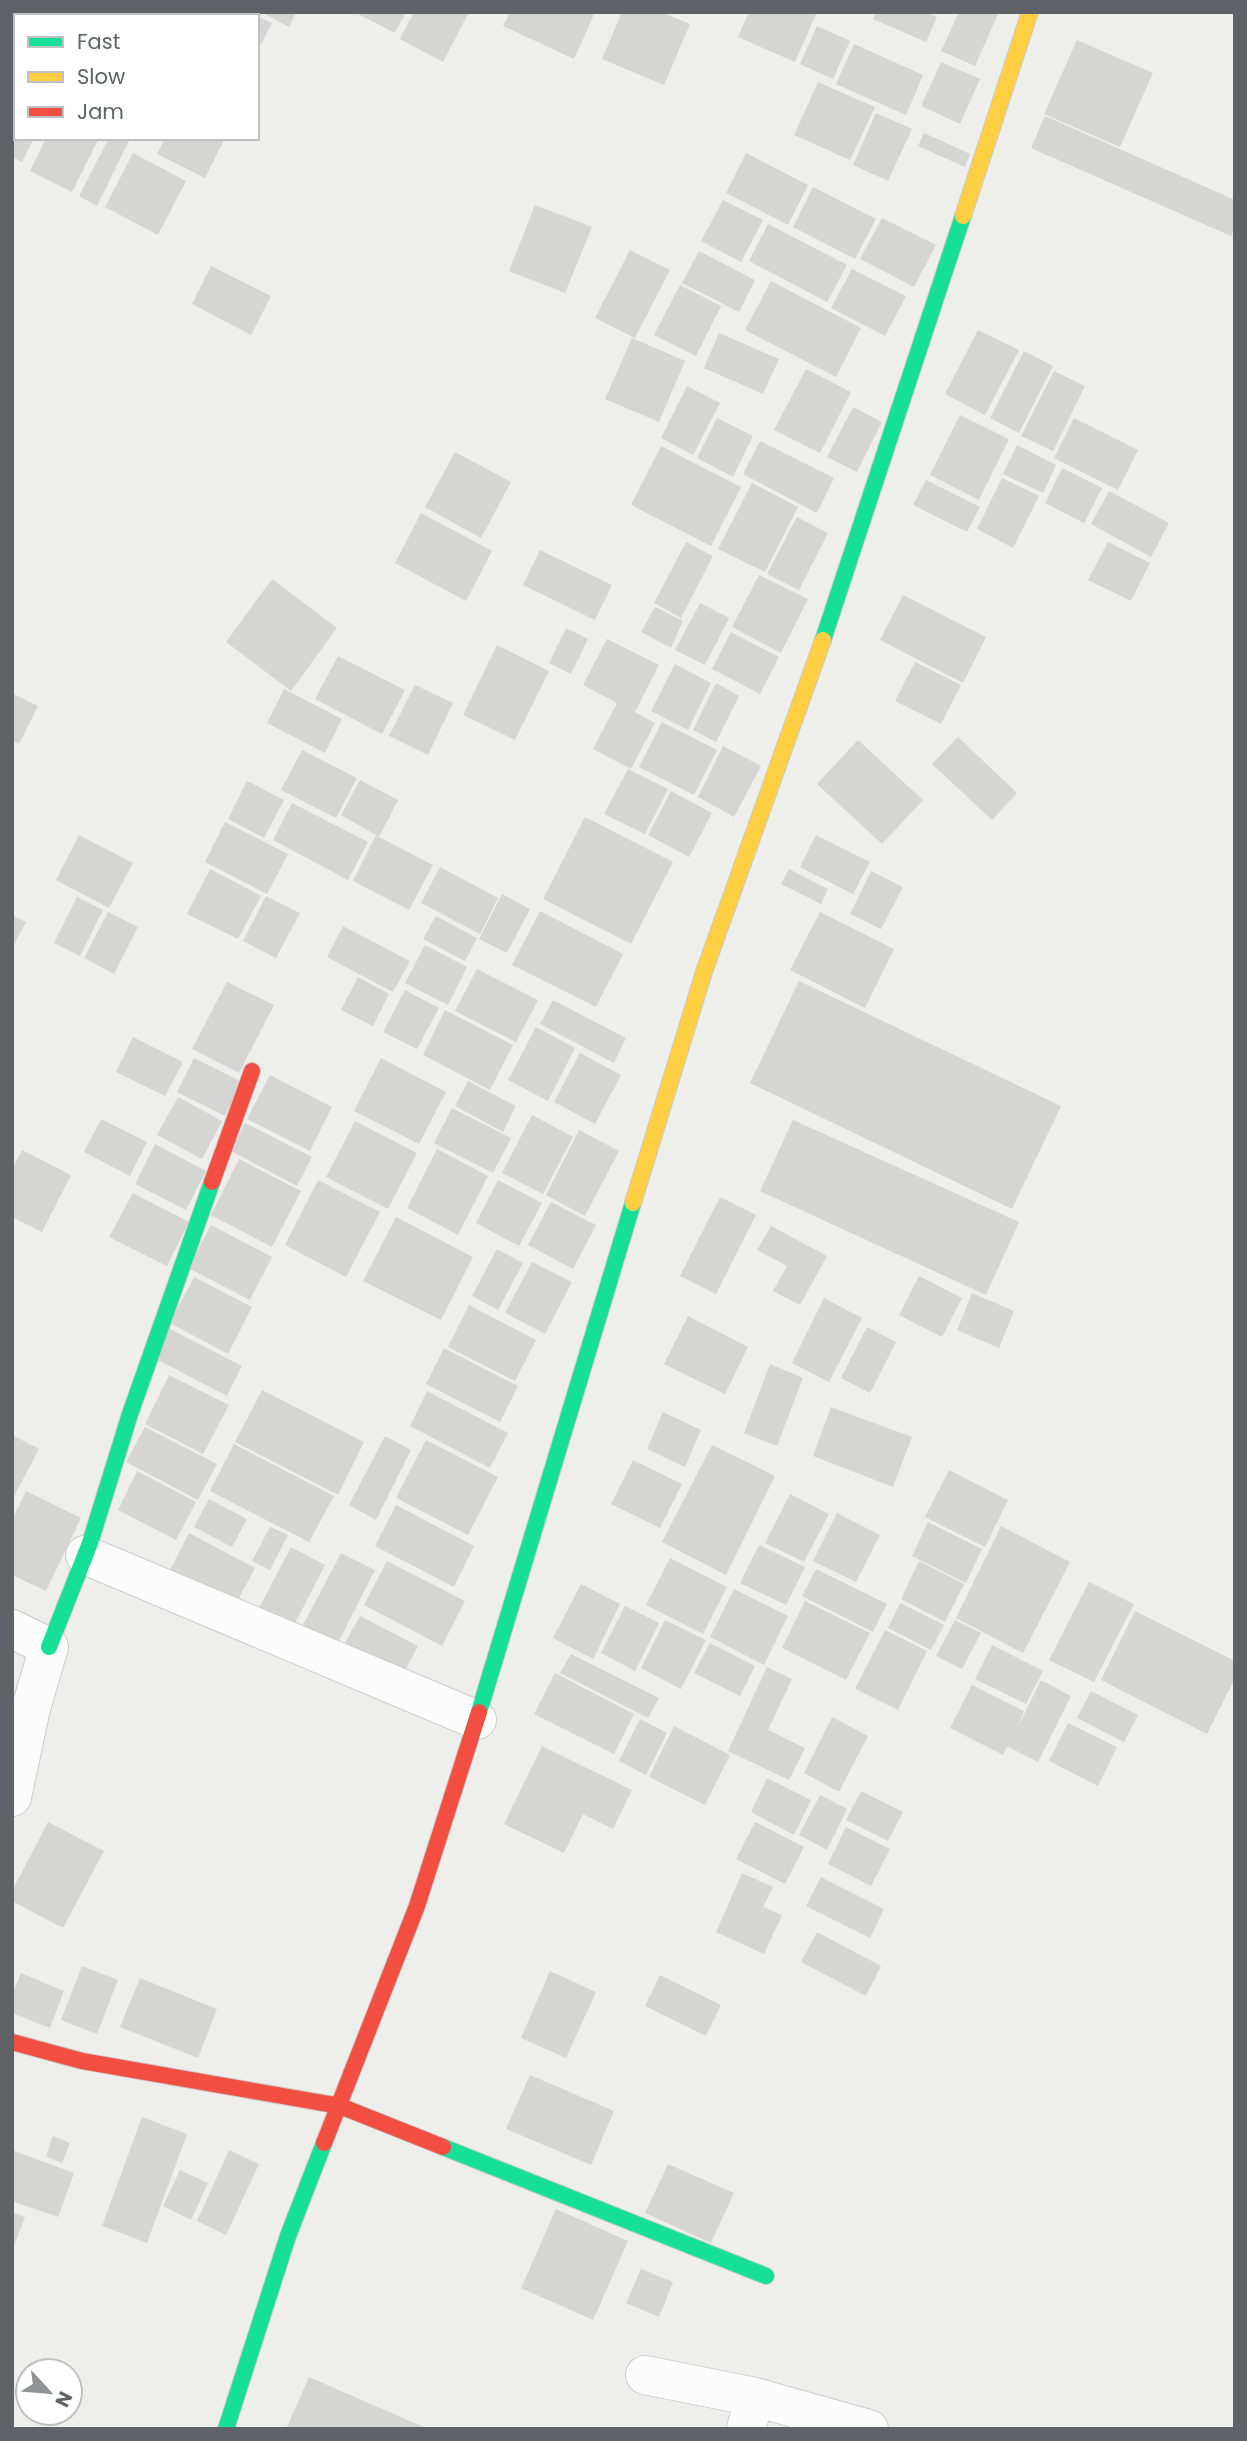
<svg xmlns="http://www.w3.org/2000/svg" width="1247" height="2441" font-family="Poppins,sans-serif">
<style>
.building{fill:#d5d5d3}
.lines{fill:none;stroke-linecap:round;stroke-linejoin:round}
.street-casing{stroke:#cbcccc;stroke-width:40}
.fast-casing{stroke:#cacaca;stroke-width:18}
.slow-casing{stroke:#cacaca;stroke-width:18}
.jam-casing{stroke:#cacaca;stroke-width:18}
.street{stroke:#fcfcfc;stroke-width:38}
.fast{stroke:#16e098;stroke-width:16}
.slow{stroke:#ffcf43;stroke-width:16}
.jam{stroke:#f24e42;stroke-width:16}
</style>
<rect width="100%" height="100%" fill="#eeeeea"/>
<path class="building" d="M25 12H118L117 16H32Z
M151 12H213L212 16H149Z
M261 12H296L289 27Z
M354 12H406L395 33Z
M414 12H469L443 62 400 39Z
M510 12H595L574 59 503 26Z
M622 12H661L690 24 664 85 602 59Z
M749 12H817L795 62 738 37Z
M876 12H926L937 17 926 42 873 19Z
M959 12H999L975 66 941 51Z
M257 16 272 23 257 52Z
M817 26 850 41 833 79 800 64Z
M1077 40 1153 73 1120 147 1044 114Z
M854 44 923 75 906 115 836 84Z
M941 62 980 79 960 124 921 106Z
M12 73 16 75V138H34L22 162 12 157Z
M818 82 875 107 850 160 794 135Z
M876 113 912 129 888 181 853 165Z
M1045 116 1235 200V228L1231 236 1031 148Z
M924 133 970 154 965 167 918 146Z
M46 138H99L72 192 30 171Z
M109 138 130 139 97 206 79 196Z
M165 138H225L205 178 157 154Z
M133 153 186 181 158 235 105 207Z
M746 153 808 185 788 225 726 193Z
M813 187 876 219 855 259 793 227Z
M723 200 763 220 741 262 701 241Z
M535 205 592 227 565 293 509 271Z
M882 218 936 245 914 287 860 259Z
M768 224 847 265 827 302 749 261Z
M630 250 670 270 635 338 595 318Z
M699 251 755 280 739 312 682 283Z
M211 266 271 296 251 335 192 304Z
M852 269 906 296 885 336 831 308Z
M771 281 861 328 836 377 745 330Z
M680 285 721 306 696 356 654 335Z
M978 330 1019 350 985 415 945 394Z
M719 333 779 359 763 394 704 368Z
M632 338 685 361 659 422 605 399Z
M1024 351 1053 366 1019 433 990 418Z
M806 369 851 392 820 453 774 430Z
M1054 371 1085 386 1053 451 1021 436Z
M687 386 720 403 693 455 661 438Z
M853 407 882 422 857 472 827 457Z
M960 415 1009 439 979 500 930 475Z
M717 418 753 436 733 477 697 458Z
M1074 418 1138 450 1118 490 1054 458Z
M760 441 834 478 817 513 743 474Z
M1017 445 1056 465 1043 493 1003 474Z
M661 446 741 487 711 546 631 505Z
M455 452 511 482 481 538 425 507Z
M1062 468 1102 488 1084 523 1045 503Z
M1002 478 1039 496 1013 548 977 529Z
M926 480 980 507 967 532 913 505Z
M752 483 798 507 765 572 718 549Z
M1109 491 1169 523 1151 557 1091 524Z
M421 513 492 551 466 601 395 563Z
M797 517 828 533 799 590 767 574Z
M686 542 713 556 681 618 654 603Z
M1108 542 1150 563 1131 601 1088 580Z
M540 550 612 585 595 620 523 585Z
M759 575 808 599 781 653 732 627Z
M272 579 337 628 291 691 226 642Z
M903 595 986 637 963 683 880 640Z
M700 603 729 618 705 665 675 650Z
M655 607 683 621 671 648 641 632Z
M566 628 588 639 571 674 549 663Z
M731 632 779 657 760 694 712 669Z
M607 639 659 665 635 712 655 723 631 769 593 749 617 703 583 685Z
M497 645 549 671 515 740 463 715Z
M338 656 405 690 382 734 315 699Z
M915 662 961 685 941 724 895 701Z
M675 664 711 683 688 730 651 711Z
M716 683 739 696 716 742 693 730Z
M415 685 453 703 428 755 389 736Z
M284 689 342 719 325 753 267 723Z
M12 693 38 706 19 744 12 740Z
M662 722 717 750 694 795 639 767Z
M958 737 1017 793 992 820 932 764Z
M858 740 923 800 882 844 817 784Z
M723 746 761 766 734 817 698 797Z
M302 750 357 778 336 818 281 790Z
M628 769 668 789 645 834 604 814Z
M360 780 398 800 379 837 433 865 409 910 353 881 376 835 341 815Z
M247 781 284 800 264 838 228 819Z
M671 791 712 813 689 857 648 835Z
M292 803 368 842 348 880 273 840Z
M585 817 673 862 631 944 543 899Z
M225 822 288 854 267 894 205 862Z
M79 835 133 863 109 908 56 880Z
M816 835 870 862 853 894 800 867Z
M440 867 498 898 480 934 421 903Z
M210 869 261 896 238 939 187 914Z
M789 869 828 889 821 904 781 884Z
M871 871 903 887 881 929 850 914Z
M502 894 530 909 507 953 479 939Z
M266 896 300 913 276 958 243 941Z
M77 897 103 910 80 956 54 943Z
M540 911 623 954 596 1007 512 965Z
M108 912 138 927 114 974 84 958Z
M820 912 894 949 865 1008 790 970Z
M12 915 26 922 12 948Z
M436 916 477 938 465 961 423 939Z
M343 926 410 961 393 992 327 957Z
M425 945 467 967 448 1005 405 983Z
M477 969 538 1000 516 1042 455 1011Z
M358 977 389 994 373 1026 341 1010Z
M799 981 1061 1106 1012 1209 750 1083Z
M227 982 274 1005 239 1073 192 1049Z
M405 990 439 1008 417 1049 383 1032Z
M553 1000 626 1038 614 1063 540 1024Z
M445 1010 513 1045 490 1090 423 1055Z
M536 1027 575 1048 548 1101 508 1080Z
M133 1037 183 1062 165 1096 116 1072Z
M580 1053 621 1075 595 1124 554 1102Z
M194 1058 242 1082 225 1116 177 1092Z
M381 1058 446 1092 419 1144 354 1111Z
M270 1075 332 1107 310 1151 247 1119Z
M468 1081 516 1106 503 1132 455 1106Z
M178 1097 222 1121 202 1159 157 1135Z
M452 1108 511 1138 493 1173 434 1143Z
M532 1115 573 1137 543 1194 502 1173Z
M101 1119 147 1142 130 1176 84 1152Z
M793 1120 1019 1222 986 1295 760 1191Z
M355 1121 417 1153 388 1209 326 1177Z
M245 1123 312 1157 297 1186 231 1151Z
M579 1130 619 1151 585 1216 546 1195Z
M155 1144 206 1171 186 1210 135 1184Z
M437 1149 488 1176 458 1235 407 1208Z
M22 1150 71 1175 42 1232 12 1217V1169Z
M239 1159 301 1191 272 1247 211 1215Z
M318 1180 380 1212 346 1277 285 1245Z
M498 1180 542 1203 519 1246 476 1223Z
M133 1193 189 1222 167 1266 109 1237Z
M720 1197 756 1215 716 1294 680 1276Z
M551 1202 596 1225 573 1269 528 1245Z
M396 1217 473 1257 441 1320 363 1281Z
M211 1225 272 1257 250 1300 188 1268Z
M771 1226 827 1256 800 1305 773 1291 787 1266 757 1250Z
M497 1249 523 1263 498 1310 472 1296Z
M532 1262 572 1282 545 1334 505 1313Z
M919 1276 962 1298 942 1337 899 1315Z
M194 1277 252 1307 228 1354 170 1323Z
M972 1293 1014 1311 999 1348 957 1330Z
M824 1298 862 1318 829 1382 792 1363Z
M469 1305 536 1340 515 1381 448 1347Z
M688 1316 748 1347 725 1394 664 1364Z
M867 1327 896 1342 870 1393 841 1378Z
M168 1328 242 1366 227 1396 152 1357Z
M444 1348 518 1386 500 1422 426 1384Z
M770 1364 803 1378 777 1446 744 1433Z
M169 1375 229 1405 203 1454 145 1424Z
M262 1390 364 1442 338 1495 235 1442Z
M427 1391 508 1433 490 1468 410 1426Z
M831 1407 912 1437 893 1487 813 1456Z
M663 1412 701 1430 685 1467 647 1449Z
M145 1427 217 1464 198 1500 126 1462Z
M12 1435 39 1449 12 1500Z
M385 1436 411 1450 376 1520 349 1505Z
M426 1440 498 1477 468 1535 396 1498Z
M234 1444 334 1496 309 1542 210 1491Z
M712 1445 775 1476 726 1575 662 1542Z
M633 1460 682 1484 660 1528 611 1504Z
M949 1470 1008 1500 985 1547 925 1517Z
M137 1471 196 1502 176 1540 118 1510Z
M26 1491 81 1518 46 1591 12 1575V1520Z
M790 1494 829 1514 804 1562 765 1543Z
M209 1499 247 1519 232 1547 194 1527Z
M396 1505 474 1546 454 1587 375 1546Z
M837 1513 880 1535 856 1582 813 1561Z
M928 1522 982 1549 966 1583 912 1556Z
M1001 1526 1070 1562 1023 1653 956 1618Z
M270 1527 288 1535 270 1570 252 1561Z
M189 1533 255 1568 233 1609 168 1574Z
M759 1545 805 1567 786 1605 740 1583Z
M291 1547 325 1565 292 1629 257 1612Z
M341 1553 375 1570 336 1647 301 1629Z
M670 1558 727 1587 703 1634 646 1605Z
M387 1561 465 1601 442 1646 364 1605Z
M919 1561 964 1584 945 1622 901 1599Z
M816 1569 887 1604 873 1632 802 1596Z
M1089 1582 1134 1604 1094 1682 1049 1660Z
M581 1584 620 1604 593 1659 553 1638Z
M734 1589 788 1616 764 1665 710 1637Z
M805 1601 870 1633 846 1680 782 1648Z
M900 1603 944 1625 931 1650 888 1628Z
M625 1606 659 1623 635 1671 601 1653Z
M1135 1611 1235 1661V1678L1207 1734 1101 1680Z
M360 1616 418 1646 400 1680 341 1650Z
M665 1620 706 1640 681 1689 641 1668Z
M955 1620 981 1633 962 1669 936 1656Z
M885 1630 927 1651 898 1710 855 1689Z
M710 1643 755 1666 740 1696 694 1673Z
M992 1645 1043 1671 1026 1704 975 1679Z
M571 1654 659 1698 648 1718 560 1673Z
M767 1667 792 1679 768 1730 805 1748 789 1780 728 1751Z
M555 1673 634 1714 614 1754 534 1714Z
M1041 1680 1071 1696 1038 1762 1007 1746 1003 1755 950 1728 972 1685 1024 1711 1017 1729Z
M1091 1691 1138 1715 1124 1742 1077 1718Z
M832 1717 868 1736 839 1792 804 1773Z
M640 1719 667 1733 646 1775 619 1761Z
M1068 1723 1117 1747 1098 1786 1049 1761Z
M674 1726 730 1755 705 1805 649 1777Z
M542 1746 632 1790 613 1829 583 1814 564 1853 504 1824Z
M767 1778 811 1800 794 1835 751 1812Z
M861 1791 903 1812 888 1841 846 1820Z
M820 1795 847 1809 827 1850 799 1835Z
M48 1822 104 1851 63 1928 12 1901V1891Z
M755 1822 804 1847 785 1884 736 1859Z
M846 1827 890 1849 871 1886 828 1864Z
M742 1873 773 1887 763 1907 782 1915 764 1954 716 1932Z
M821 1877 884 1909 870 1938 806 1906Z
M817 1932 881 1966 866 1996 801 1962Z
M82 1966 118 1980 97 2034 61 2020Z
M550 1971 596 1992 566 2058 521 2038Z
M21 1973 64 1991 50 2028 12 2013V1994Z
M660 1975 721 2005 706 2036 645 2006Z
M140 1978 217 2009 198 2058 120 2027Z
M530 2075 614 2111 591 2165 506 2129Z
M142 2117 187 2134 147 2243 102 2226Z
M53 2136 70 2143 62 2163 46 2156Z
M12 2150 74 2173 58 2217 12 2201Z
M229 2150 259 2164 226 2235 197 2221Z
M668 2164 734 2193 711 2243 645 2213Z
M180 2170 208 2183 191 2220 163 2206Z
M556 2209 628 2241 593 2320 521 2288Z
M12 2212 25 2217 12 2251Z
M641 2269 673 2282 659 2317 626 2303Z
M309 2377 428 2429H286Z"/>
<g class="lines">
<g class="street-casing">
<path id="street" d="M85 1555 477 1720
M12 1629 49 1647 31 1708 12 1797
M645 2375 755 2397
M746 2429 755 2397 869 2429"/>
</g>
<g class="fast-casing">
<path id="fast" d="M823 640 963 216
M49 1647 90 1543 130 1414 212 1182
M479 1712 633 1203
M443 2147 766 2276
M226 2429 288 2236 324 2143"/>
</g>
<g class="slow-casing">
<path id="slow" d="M963 216 1030 12
M633 1203 704 972 823 640"/>
</g>
<g class="jam-casing">
<path id="jam" d="M212 1182 252 1071
M12 2042 82 2061 340 2106 443 2147
M324 2143 417 1906 479 1712"/>
</g>
<use href="#street" class="street"/>
<use href="#fast" class="fast"/>
<use href="#slow" class="slow"/>
<use href="#jam" class="jam"/>
</g>
<rect width="1247" height="2441" fill="none" stroke="#5f6267" stroke-width="28"/>
<rect x="14" y="14" width="245" height="126" fill="#ffffff" stroke="#bfc0c2" stroke-width="2"/>
<rect x="28" y="37" width="35" height="10" fill="#16e098" stroke="#bfc0c2" stroke-width="2"/>
<text x="77" y="49" font-size="21" fill="#5f6267">Fast</text>
<rect x="28" y="72" width="35" height="10" fill="#ffcf43" stroke="#bfc0c2" stroke-width="2"/>
<text x="77" y="84" font-size="21" fill="#5f6267">Slow</text>
<rect x="28" y="107" width="35" height="10" fill="#f24e42" stroke="#bfc0c2" stroke-width="2"/>
<text x="77" y="119" font-size="21" fill="#5f6267">Jam</text>
<g transform="translate(49 2392) rotate(116)"><circle r="33" fill="#ffffff" stroke="#bfc0c2" stroke-width="2"/>
<path d="M0-5L12 26L0 18L-12 26Z" fill="#919395"/>
<text y="-10" font-size="19" font-weight="bold" text-anchor="middle" fill="#5f6267">N</text>
</g>
</svg>
